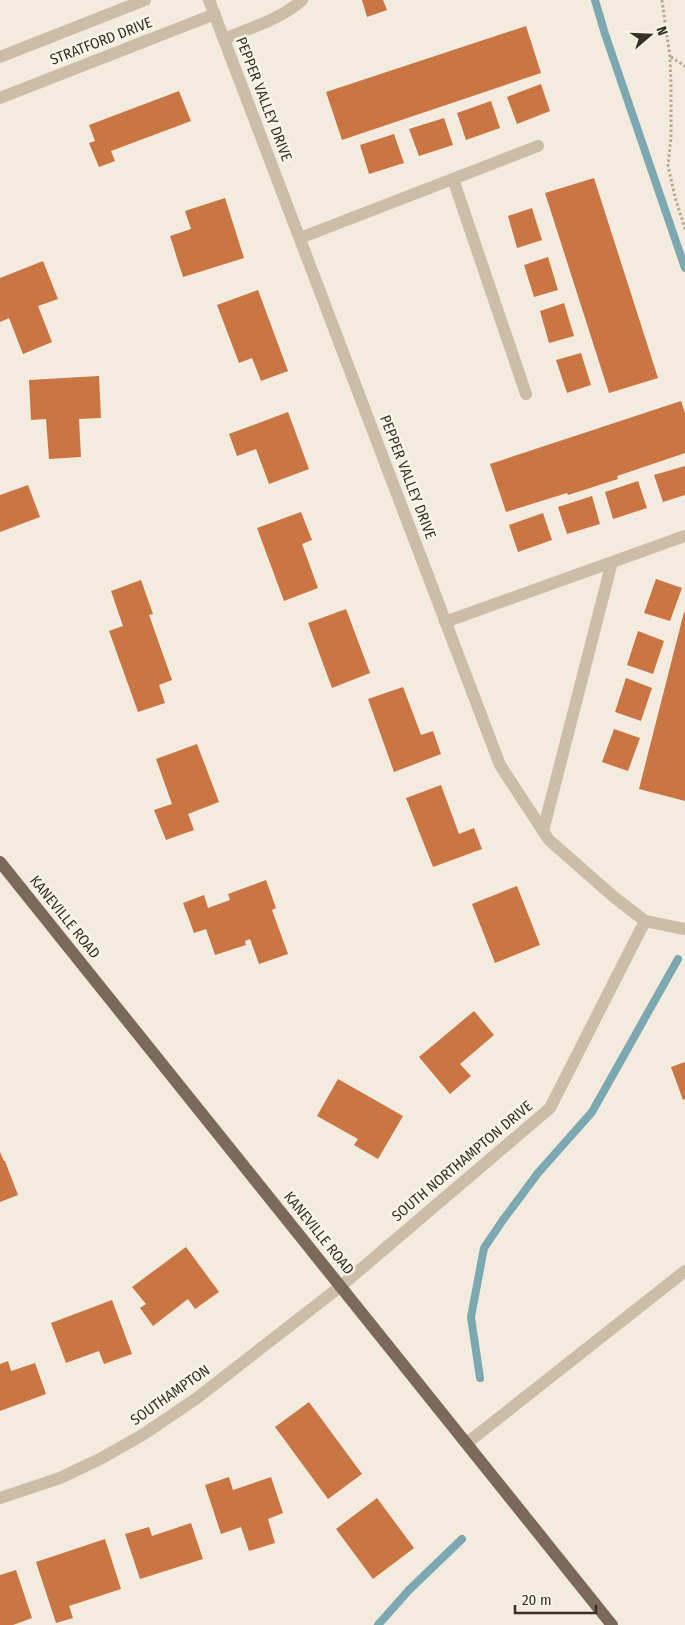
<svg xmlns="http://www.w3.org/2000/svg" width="685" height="1625" font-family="'Fira Sans Condensed',sans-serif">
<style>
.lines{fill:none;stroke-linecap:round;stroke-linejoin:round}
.stream{stroke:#7ba8b1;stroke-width:8}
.building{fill:#c97544}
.path{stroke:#b8a792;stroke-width:3;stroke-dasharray:2.5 2.5;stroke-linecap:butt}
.minor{stroke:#ccbda8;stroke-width:12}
.major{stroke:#7b6959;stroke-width:12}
.labels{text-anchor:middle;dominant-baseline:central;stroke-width:5;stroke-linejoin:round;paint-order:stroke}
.street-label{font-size:15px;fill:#382f29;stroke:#faf5e9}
</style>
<rect width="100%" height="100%" fill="#f3ebdd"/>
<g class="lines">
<path class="stream" d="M595 0 605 34 685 268
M480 1378 471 1317 484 1248 503 1220 538 1173 592 1112 678 959
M378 1625 409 1590 462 1539"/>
</g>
<path class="building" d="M362 0H383L387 10 367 17Z
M526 26 541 73 342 140 326 92Z
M541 84 550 111 517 124 507 97Z
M179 91 191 121 111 151 115 161 99 167 89 143 95 141 89 125Z
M491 101 500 128 466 140 457 113Z
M444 118 453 145 419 156 409 129Z
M394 134 404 163 369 174 360 145Z
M594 178 658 378 609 393 545 193Z
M225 198 244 258 183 277 170 236 191 229 185 211Z
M532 208 542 240 517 248 508 216Z
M548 257 558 290 534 297 524 265Z
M43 261 58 299 38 306 52 342 23 354 9 318 0 322V278Z
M258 290 288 371 261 381 252 358 239 363 217 305Z
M564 303 574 336 549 343 540 311Z
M581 353 591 385 567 393 556 360Z
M99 376 101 418 79 419 81 457 49 459 46 419 31 420 29 380Z
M681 401 685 413V453L617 476 618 479 568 495 567 493 506 512 490 464Z
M288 412 309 469 269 484 256 449 237 456 229 434Z
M685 466V495L663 502 654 475Z
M638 481 647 508 613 519 605 492Z
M28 485 40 517 0 532V495Z
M592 496 600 524 567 534 558 507Z
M301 512 312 540 302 544 318 588 284 601 257 528Z
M543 513 552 540 518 552 509 525Z
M656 579 682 588 670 621 644 613Z
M141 580 153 614 149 615 172 680 159 685 165 703 138 712 109 631 123 626 111 591Z
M346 609 370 673 332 688 308 623Z
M684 612 685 613V801L639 789Z
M638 631 664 641 653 674 627 665Z
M626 678 652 688 641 721 615 712Z
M403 687 421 735 433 731 441 754 394 772 368 699Z
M614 729 640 738 628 771 602 762Z
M197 744 219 802 188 814 194 830 166 840 154 810 172 804 156 759Z
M441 785 459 834 474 828 482 849 433 867 406 798Z
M266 880 276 908 272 910 288 954 259 964 250 939 245 941 246 945 215 955 206 929 194 933 183 903 204 895 208 908 230 900 228 894Z
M517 886 540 945 495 963 472 904Z
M474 1011 494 1035 460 1064 471 1076 450 1094 419 1057Z
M685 1062V1099L683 1100 671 1067Z
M338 1079 403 1116 378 1159 354 1145 358 1139 317 1116Z
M0 1152 4 1161H5L18 1195 0 1202Z
M186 1247 219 1292 195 1309 188 1299 153 1326 140 1308 146 1304 132 1287Z
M112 1300 132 1354 104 1364 99 1351 66 1363 51 1323Z
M8 1361 11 1371 35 1363 46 1394 0 1411V1364Z
M309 1402 362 1474 328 1499 275 1427Z
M229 1477 233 1490 271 1477 283 1513 268 1519 275 1543 249 1551 241 1527 221 1534 205 1485Z
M377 1498 414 1548 373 1579 336 1529Z
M191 1523 203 1559 140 1579 125 1534 149 1527 152 1536Z
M105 1539 121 1589 69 1606 73 1618 56 1623 36 1562Z
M16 1570 32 1618 13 1625H0V1575Z"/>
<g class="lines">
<path class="path" d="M662 0 670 57 671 85V137L668 166 675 197 685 229
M671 57 685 66"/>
<path class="minor" d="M209 0 500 765 549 840 614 897 645 921 685 929
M224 39C250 28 281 19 302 0
M0 57 145 0
M0 98 215 14
M453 179 526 394
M300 238 538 146
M445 622 685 536
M543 831 612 562
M467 1443 685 1271
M0 1498 60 1478 102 1458 144 1434 197 1398 341 1286 550 1108 645 921"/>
<path class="major" d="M0 862 612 1625"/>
</g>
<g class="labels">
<g class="street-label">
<text transform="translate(101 41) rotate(-21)">STRATFORD DRIVE</text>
<text transform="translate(264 99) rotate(69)">PEPPER VALLEY DRIVE</text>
<text transform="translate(408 477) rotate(69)">PEPPER VALLEY DRIVE</text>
<text transform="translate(65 917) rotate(51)">KANEVILLE ROAD</text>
<text transform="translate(462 1161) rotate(-40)">SOUTH NORTHAMPTON DRIVE</text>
<text transform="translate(319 1233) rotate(51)">KANEVILLE ROAD</text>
<text transform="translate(170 1395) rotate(-35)">SOUTHAMPTON</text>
</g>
</g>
<g transform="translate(650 35) rotate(71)" stroke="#faf5e9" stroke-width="4" paint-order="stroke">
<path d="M0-4L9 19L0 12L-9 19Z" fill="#382f29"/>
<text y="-8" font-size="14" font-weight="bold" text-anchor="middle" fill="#382f29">N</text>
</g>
<path d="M515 1605v8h81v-8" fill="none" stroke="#382f29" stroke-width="2.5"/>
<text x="522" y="1605" font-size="15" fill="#382f29" stroke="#faf5e9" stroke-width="4" paint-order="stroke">20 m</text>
</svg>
